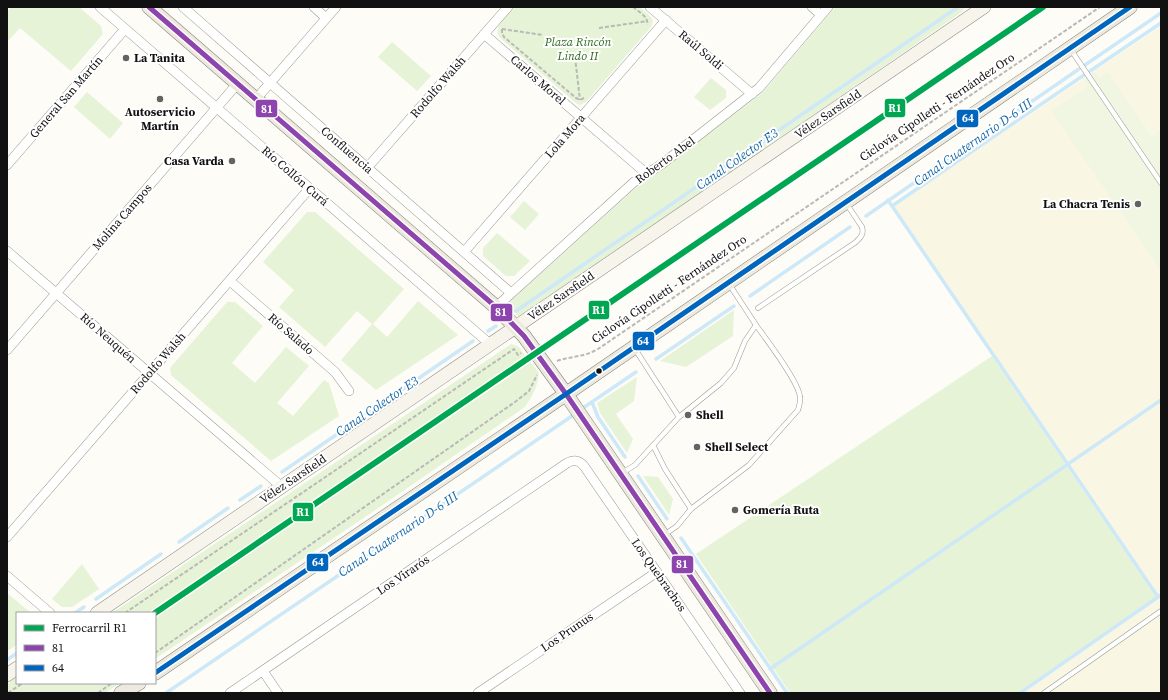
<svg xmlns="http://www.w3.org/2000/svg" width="1168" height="700" font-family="'Source Serif 4',serif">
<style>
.farmland{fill:#f9f7e4}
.green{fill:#e7f3d7}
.pitch{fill:#f0f6e1}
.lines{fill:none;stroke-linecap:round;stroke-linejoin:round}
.stream{stroke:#cde8f7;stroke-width:3.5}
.lane-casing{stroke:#979795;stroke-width:5.5}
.street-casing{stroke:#979795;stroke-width:10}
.secondary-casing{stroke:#8e8d8b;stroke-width:14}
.primary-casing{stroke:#858482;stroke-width:15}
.path{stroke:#b9b9b8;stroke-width:2;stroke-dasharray:4 2;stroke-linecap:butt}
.lane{stroke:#fffffe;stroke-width:4.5}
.street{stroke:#fffffe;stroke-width:9}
.secondary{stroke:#f6f4eb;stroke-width:13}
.primary{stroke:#ede9dc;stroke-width:14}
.bus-1-casing{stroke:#fff;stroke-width:8}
.bus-2-casing{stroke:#fff;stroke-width:8}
.bus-1{stroke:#8e44ad;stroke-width:5}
.bus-2{stroke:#0065bd;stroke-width:5}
.rail-1-casing{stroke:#fff;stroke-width:9}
.rail-1{stroke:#00a651;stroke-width:6}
.poi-dot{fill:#646362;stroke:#fff;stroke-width:1.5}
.bus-dot{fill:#111;stroke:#fff;stroke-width:1.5}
.labels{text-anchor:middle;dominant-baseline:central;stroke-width:4;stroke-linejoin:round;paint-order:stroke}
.park-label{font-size:12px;font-style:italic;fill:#2f6b1f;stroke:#fff}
.street-label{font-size:12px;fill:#111;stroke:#fff}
.poi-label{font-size:12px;font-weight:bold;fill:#111;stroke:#fff;text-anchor:start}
.water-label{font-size:13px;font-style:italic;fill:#1768a6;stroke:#fff}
.line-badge{stroke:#fff;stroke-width:1.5}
.badge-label{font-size:11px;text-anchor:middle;font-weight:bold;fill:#fff}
</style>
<rect width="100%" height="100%" fill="#fdfcf7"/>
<path class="farmland" d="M1161 26V129L1152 136 1108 72 1099 78 1094 71Z
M1083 79 1088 86 1051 111 1161 271V693H1023L1160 598 894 206Z"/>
<path class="green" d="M11 7H79L101 26 103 34 71 71 20 28 7 42V12Z
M515 7H640L651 17 653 21 651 27 586 102 580 105 577 104 499 37C493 26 508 15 515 7Z
M835 7H965L962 12 524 316H518L508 307 511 300 639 185 653 176 763 92Z
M392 42 431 76 417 91 378 57Z
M711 78 726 90V98L710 110 694 97Z
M87 92 123 123 110 139 74 107Z
M524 201 539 214 525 230 510 217Z
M307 212H315L404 289 373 324 387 337 418 301 458 335 376 390 341 360 372 324 357 311 325 347 279 307 294 290 263 262Z
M497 233 530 261 514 276H506L483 256V248Z
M227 302H235L263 326 232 363 255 383 286 347 309 366 277 403 293 416 324 380 329 383 339 416 271 461 171 375 170 368Z
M734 310 733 336 686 367 660 361Z
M511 344 518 346 539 373C537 388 533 395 525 407L371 513 155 659V613H112Z
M992 356 1156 597 1017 693H790L696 554Z
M637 377 634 401 616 414 633 439 627 453 600 413 597 403Z
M643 476 658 477 673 499 669 515Z
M82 564 99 589 72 607H62L52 599Z
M7 593 31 613H17V645L7 651Z
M17 677V683H120L105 693H7V684Z"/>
<path class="pitch" d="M1094 71 1099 78 1108 72 1152 136 1161 129V271L1051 111 1088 86 1083 79Z"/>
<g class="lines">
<path class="stream" d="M1085 65 1161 13
M1090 71 1161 23
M888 200 1158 597
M892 206 1084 75
M866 216 1079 69
M750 296 850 227
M516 311 958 7
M488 331 496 326
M656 359 734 306
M592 402 598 417 625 457
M583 408 636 372
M282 472 473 341
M638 476 667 519
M240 500 261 486
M681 538 787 693
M179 542 228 508
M96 599 161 554
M75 613 84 607
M7 660 17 653
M770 669 1161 400
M166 693 572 416
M1020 693 1161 595"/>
<g class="lane-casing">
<path id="lane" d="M1071 50 1161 183
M729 284 756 325
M758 308 856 242C861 237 864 234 862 227L846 203
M635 349 679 417
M653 445 665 469 691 509
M622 473 635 465 679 417 721 383 734 368 745 341 756 325C766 339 799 382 800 397 801 401 799 406 798 410L749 465 691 509 677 526 664 535
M1044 693 1161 611"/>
</g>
<g class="street-casing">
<path id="street" d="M100 7 490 344
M183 7 511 293
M314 7 326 18
M650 7 752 94
M812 7 821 15
M484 34 647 174
M256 99 336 7
M7 165 125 29
M367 168 508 7
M7 251 282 487
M464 252 666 20
M230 281 335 372 349 391
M496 307 634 182 662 164 759 88 828 7
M7 350 238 83
M7 537 309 189
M7 576 50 613
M263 671 278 693
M230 693 567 463C574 459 579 460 584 466L740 693
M478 693 657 572"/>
</g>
<g class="secondary-casing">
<path id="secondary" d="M97 613 984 7
M7 675 17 668"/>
</g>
<g class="primary-casing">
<path id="primary" d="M149 7 496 307 524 336 566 394 770 693
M155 673 566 394 1130 7
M121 693 139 683"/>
</g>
<path class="path" d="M633 7C639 12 649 17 647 25
M599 28 648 21
M502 29V33L504 37 576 98 580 100 584 98
M502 29 543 35
M575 57 580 100
M557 361C571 356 585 357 598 349L1100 7
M125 613 514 349 518 355 521 353
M155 653 515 402 529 391 537 375
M8 693 23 683
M98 693 112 683"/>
<use href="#lane" class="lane"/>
<use href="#street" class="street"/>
<use href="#secondary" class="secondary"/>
<use href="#primary" class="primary"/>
<g class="bus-1-casing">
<path id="bus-1" d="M149 7 496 307 524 336 566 394 770 693"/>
</g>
<g class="bus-2-casing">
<path id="bus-2" d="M155 673 566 394 1130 7"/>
</g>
<use href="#bus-1" class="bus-1"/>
<use href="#bus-2" class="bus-2"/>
<g class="rail-1-casing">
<path id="rail-1" d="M155 613 1043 7"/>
</g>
<use href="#rail-1" class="rail-1"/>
</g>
<g class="poi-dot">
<circle cx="126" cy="58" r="4"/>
<circle cx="160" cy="99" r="4"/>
<circle cx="232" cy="161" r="4"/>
<circle cx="1138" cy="204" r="4"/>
<circle cx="688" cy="415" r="4"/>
<circle cx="697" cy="447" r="4"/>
<circle cx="735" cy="510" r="4"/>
</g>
<circle class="bus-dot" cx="599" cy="371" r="3.5"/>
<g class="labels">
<g class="park-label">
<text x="578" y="42">Plaza Rincón<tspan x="578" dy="14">Lindo II</tspan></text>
</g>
<g class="street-label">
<text transform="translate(701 50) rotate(40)">Raúl Soldi</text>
<text transform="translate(538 80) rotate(41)">Carlos Morel</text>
<text transform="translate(438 87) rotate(-49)">Rodolfo Walsh</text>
<text transform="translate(66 97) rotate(-49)">General San Martín</text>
<text transform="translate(937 107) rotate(-34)">Ciclovía Cipolletti - Fernández Oro</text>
<text transform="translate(828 114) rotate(-34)">Vélez Sarsfield</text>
<text transform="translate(565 136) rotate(-49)">Lola Mora</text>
<text transform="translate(347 150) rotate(41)">Confluencia</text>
<text transform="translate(665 160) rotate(-36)">Roberto Abel</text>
<text transform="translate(295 176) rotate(41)">Río Collón Curá</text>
<text transform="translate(122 217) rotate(-49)">Molina Campos</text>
<text transform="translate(669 289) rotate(-34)">Ciclovía Cipolletti - Fernández Oro</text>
<text transform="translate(561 296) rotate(-34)">Vélez Sarsfield</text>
<text transform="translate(291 334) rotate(41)">Río Salado</text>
<text transform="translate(108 338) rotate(41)">Río Neuquén</text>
<text transform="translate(158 363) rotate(-49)">Rodolfo Walsh</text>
<text transform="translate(293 479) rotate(-34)">Vélez Sarsfield</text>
<text transform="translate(403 575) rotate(-34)">Los Virarós</text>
<text transform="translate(659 575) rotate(55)">Los Quebrachos</text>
<text transform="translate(567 632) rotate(-34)">Los Prunus</text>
</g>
<g class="poi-label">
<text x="134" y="58">La Tanita</text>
<text x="160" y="112" text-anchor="middle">Autoservicio<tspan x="160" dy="14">Martín</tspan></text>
<text x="224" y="161" text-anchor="end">Casa Varda</text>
<text x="1130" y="204" text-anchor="end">La Chacra Tenis</text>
<text x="696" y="415">Shell</text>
<text x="705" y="447">Shell Select</text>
<text x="743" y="510">Gomería Ruta</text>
</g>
<g class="water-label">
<text transform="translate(973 142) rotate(-35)">Canal Cuaternario D-6 III</text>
<text transform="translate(737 159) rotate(-35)">Canal Colector E3</text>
<text transform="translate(377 406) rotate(-34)">Canal Colector E3</text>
<text transform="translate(398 534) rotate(-34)">Canal Cuaternario D-6 III</text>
</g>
</g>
<g class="line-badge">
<rect x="884" y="98" width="22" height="20" rx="4" fill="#00a651"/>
<rect x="255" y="99" width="23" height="19" rx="4" fill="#8e44ad"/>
<rect x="956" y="109" width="23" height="19" rx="4" fill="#0065bd"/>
<rect x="588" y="300" width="22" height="20" rx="4" fill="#00a651"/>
<rect x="490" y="303" width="23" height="19" rx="4" fill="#8e44ad"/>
<rect x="632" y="331" width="23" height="20" rx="4" fill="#0065bd"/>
<rect x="292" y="502" width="22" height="20" rx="4" fill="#00a651"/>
<rect x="306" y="553" width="23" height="19" rx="4" fill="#0065bd"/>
<rect x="671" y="555" width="23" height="19" rx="4" fill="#8e44ad"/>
</g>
<g class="badge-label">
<text x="895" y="112">R1</text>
<text x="267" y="113">81</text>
<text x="968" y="122">64</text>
<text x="599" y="314">R1</text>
<text x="501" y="316">81</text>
<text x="643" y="345">64</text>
<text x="303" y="516">R1</text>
<text x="318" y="566">64</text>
<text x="682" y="568">81</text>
</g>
<rect width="1168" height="700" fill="none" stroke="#111111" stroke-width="16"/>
<rect x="16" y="612" width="140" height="72" fill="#ffffff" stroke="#a0a0a0"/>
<rect x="24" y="625" width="20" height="6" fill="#00a651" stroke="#a0a0a0"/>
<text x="52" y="632" font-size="12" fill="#111111">Ferrocarril R1</text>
<rect x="24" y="645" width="20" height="6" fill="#8e44ad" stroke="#a0a0a0"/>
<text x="52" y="652" font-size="12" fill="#111111">81</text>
<rect x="24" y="665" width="20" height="6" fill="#0065bd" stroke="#a0a0a0"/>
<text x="52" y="672" font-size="12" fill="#111111">64</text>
</svg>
